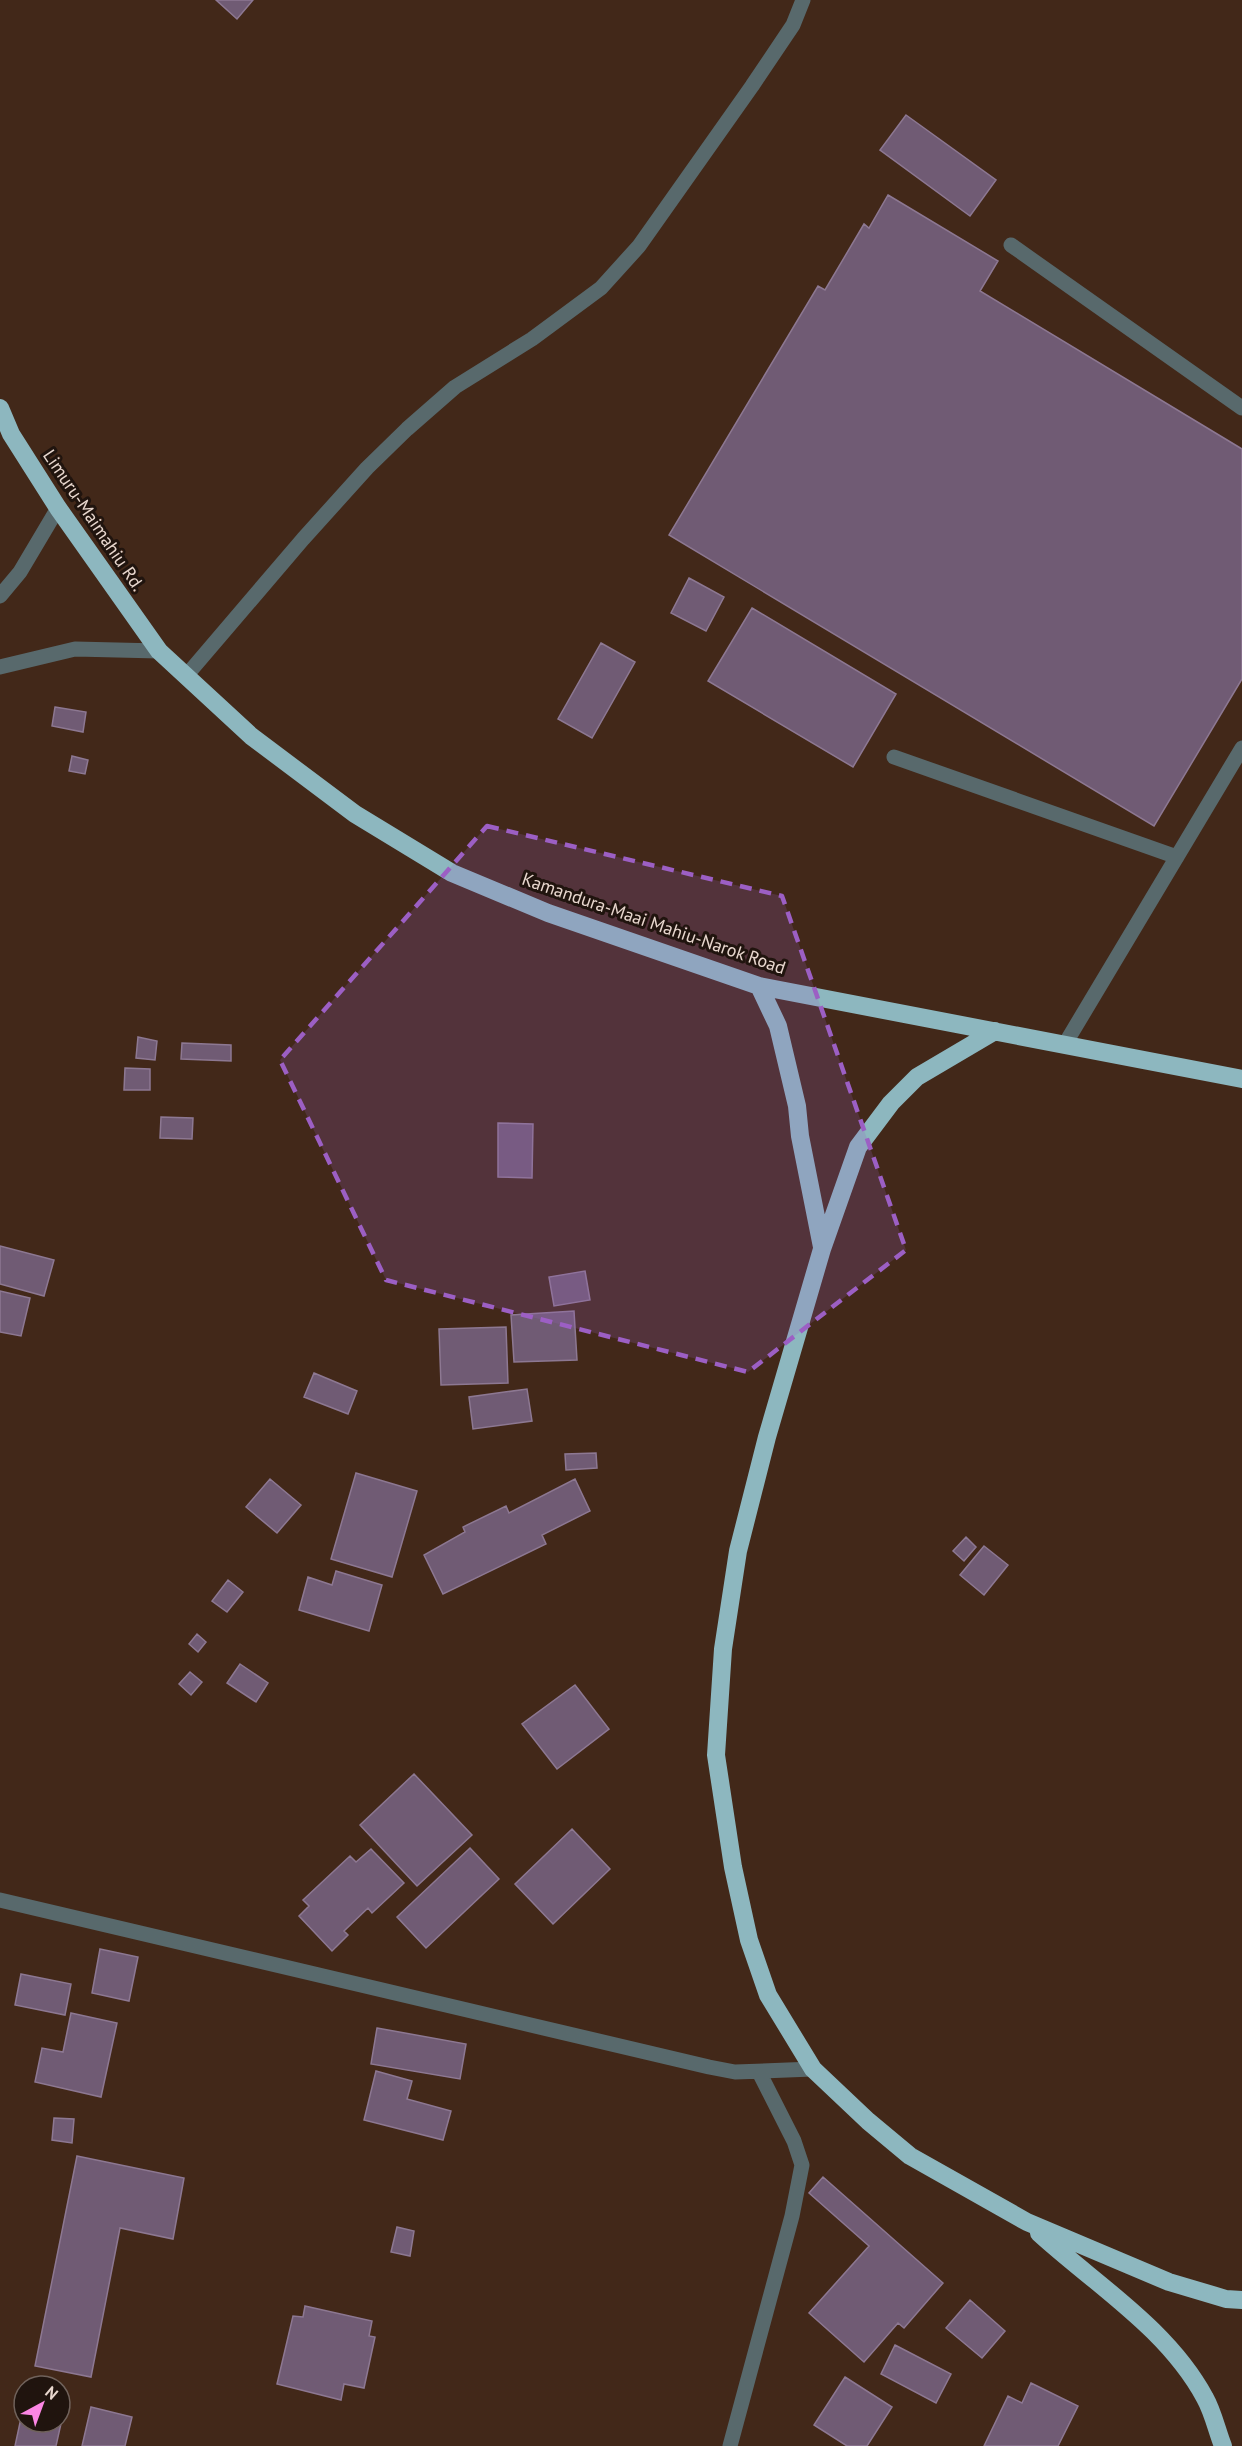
<svg xmlns="http://www.w3.org/2000/svg" width="1242" height="2446" font-family="'PT Sans',sans-serif">
<style>
.building{fill:#705b74;stroke:#8d7892;stroke-width:1.5}
.lines{fill:none;stroke-linecap:round;stroke-linejoin:round}
.minor{stroke:#58696c;stroke-width:15}
.highway{stroke:#8db7bf;stroke-width:18}
.marked{fill:#9c5fc4;fill-opacity:0.2;stroke:#9c5fc4;stroke-width:4.5;stroke-dasharray:12 8;stroke-linejoin:round}
.labels{text-anchor:middle;dominant-baseline:central;stroke-width:6;stroke-linejoin:round;paint-order:stroke}
.street-label{font-size:18px;fill:#e8d7ce;stroke:#20140e}
</style>
<rect width="100%" height="100%" fill="#422819"/>
<path class="building" d="M216 0H253L237 19Z
M906 115 996 180 970 216 880 150Z
M888 195 998 261 980 291 1242 449V679L1154 826 669 535 818 286 825 290 864 224 869 228Z
M689 578 724 597 706 631 671 613Z
M752 608 896 694 853 767 708 681Z
M601 643 635 662 592 738 558 719Z
M55 707 86 712 83 732 52 726Z
M72 756 88 760 85 774 69 771Z
M138 1037 157 1041 155 1060 136 1058Z
M182 1043 231 1045V1061L181 1059Z
M125 1068 150 1069V1090H124Z
M161 1117 193 1118 192 1139 160 1138Z
M498 1123 533 1124 532 1178 498 1177Z
M0 1246 54 1260 44 1296 0 1284Z
M585 1271 590 1300 554 1306 549 1277Z
M0 1291 30 1298 21 1336 0 1332Z
M574 1311 577 1360 514 1362 511 1315Z
M506 1327 508 1383 441 1385 439 1329Z
M314 1373 357 1391 348 1414 304 1397Z
M527 1389 532 1421 473 1429 469 1397Z
M596 1453 597 1468 566 1470 565 1454Z
M356 1473 417 1491 392 1577 331 1559Z
M270 1479 301 1505 277 1533 246 1507Z
M575 1479 590 1511 542 1535 546 1544 443 1594 424 1555 465 1532 463 1527 506 1506 509 1513Z
M966 1537 976 1547 964 1561 953 1551Z
M984 1546 1008 1565 984 1595 960 1575Z
M336 1571 382 1585 369 1631 299 1610 308 1577 332 1585Z
M228 1580 243 1592 227 1612 212 1601Z
M197 1634 206 1642 198 1652 189 1644Z
M240 1664 268 1683 256 1702 227 1683Z
M190 1672 202 1682 191 1695 179 1684Z
M575 1685 609 1729 557 1769 522 1724Z
M414 1774 472 1835 417 1886 360 1825Z
M572 1829 610 1869 553 1924 515 1884Z
M470 1848 499 1879 426 1948 397 1917Z
M371 1849 404 1883 372 1913 368 1908 344 1931 348 1935 332 1951 299 1916 309 1906 303 1900 350 1856 356 1862Z
M100 1949 138 1957 129 2001 92 1993Z
M21 1974 71 1984 65 2015 15 2005Z
M71 2013 117 2023 101 2097 35 2082 42 2048 63 2052Z
M377 2028 466 2044 460 2079 371 2064Z
M376 2071 412 2081 407 2099 451 2111 443 2140 364 2120Z
M54 2118 74 2119 72 2143 52 2140Z
M77 2156 184 2178 173 2239 120 2228 91 2377 35 2366Z
M823 2177 943 2283 904 2328 898 2323 864 2362 809 2313 869 2246 809 2193Z
M397 2227 414 2231 410 2256 391 2252Z
M970 2300 1005 2331 982 2358 946 2328Z
M305 2306 372 2321 369 2336 375 2337 364 2388 344 2384 341 2400 277 2384 293 2316 303 2317Z
M895 2345 951 2374 936 2403 881 2374Z
M845 2377 892 2407 867 2446H847L814 2425Z
M1031 2383 1078 2406 1058 2446H984L1008 2396 1022 2403Z
M60 2400 66 2401 56 2446H15L24 2404V2422H60Z
M91 2407 132 2417 125 2446H82Z"/>
<g class="lines">
<path class="minor" d="M1011 245 1242 408
M0 596 20 572 58 508
M0 667 75 649 159 651
M186 676 303 539 367 468 407 429 455 387 532 339 601 288 639 246 752 86 793 25 803 0
M894 757 1177 857
M1065 1044 1242 748
M0 1900 709 2067 735 2072 813 2069
M730 2446 792 2216 802 2165 794 2141 759 2072"/>
<path class="highway" d="M0 408 11 434 58 508 159 651 251 736 355 814 452 873 548 913 759 986 1242 1079
M759 986 778 1026 797 1106 800 1136 822 1247
M995 1031 917 1077 891 1103 858 1147 822 1249 767 1437 738 1551 723 1649 716 1755 733 1867 749 1940 768 1995 813 2069 868 2121 910 2156 1027 2222 1169 2282 1226 2299 1242 2300
M1039 2233C1096 2285 1168 2329 1205 2398 1213 2412 1217 2431 1223 2446"/>
</g>
<path class="marked" d="M487 826 782 896 906 1250 748 1372 386 1280 280 1060Z"/>
<g class="labels">
<g class="street-label">
<text transform="translate(94 520) rotate(56)">Limuru-Maimahiu Rd.</text>
<text transform="translate(654 923) rotate(19)">Kamandura-Maai Mahiu-Narok Road</text>
</g>
</g>
<g transform="translate(42 2404) rotate(41)"><circle r="28" fill="#20140e" stroke="#70625b" stroke-width="1.5"/>
<path d="M0-4.5L10 22L0 15L-10 22Z" fill="#fc86e4"/>
<text y="-9" font-size="16" font-weight="bold" text-anchor="middle" fill="#e8d7ce">N</text>
</g>
</svg>
